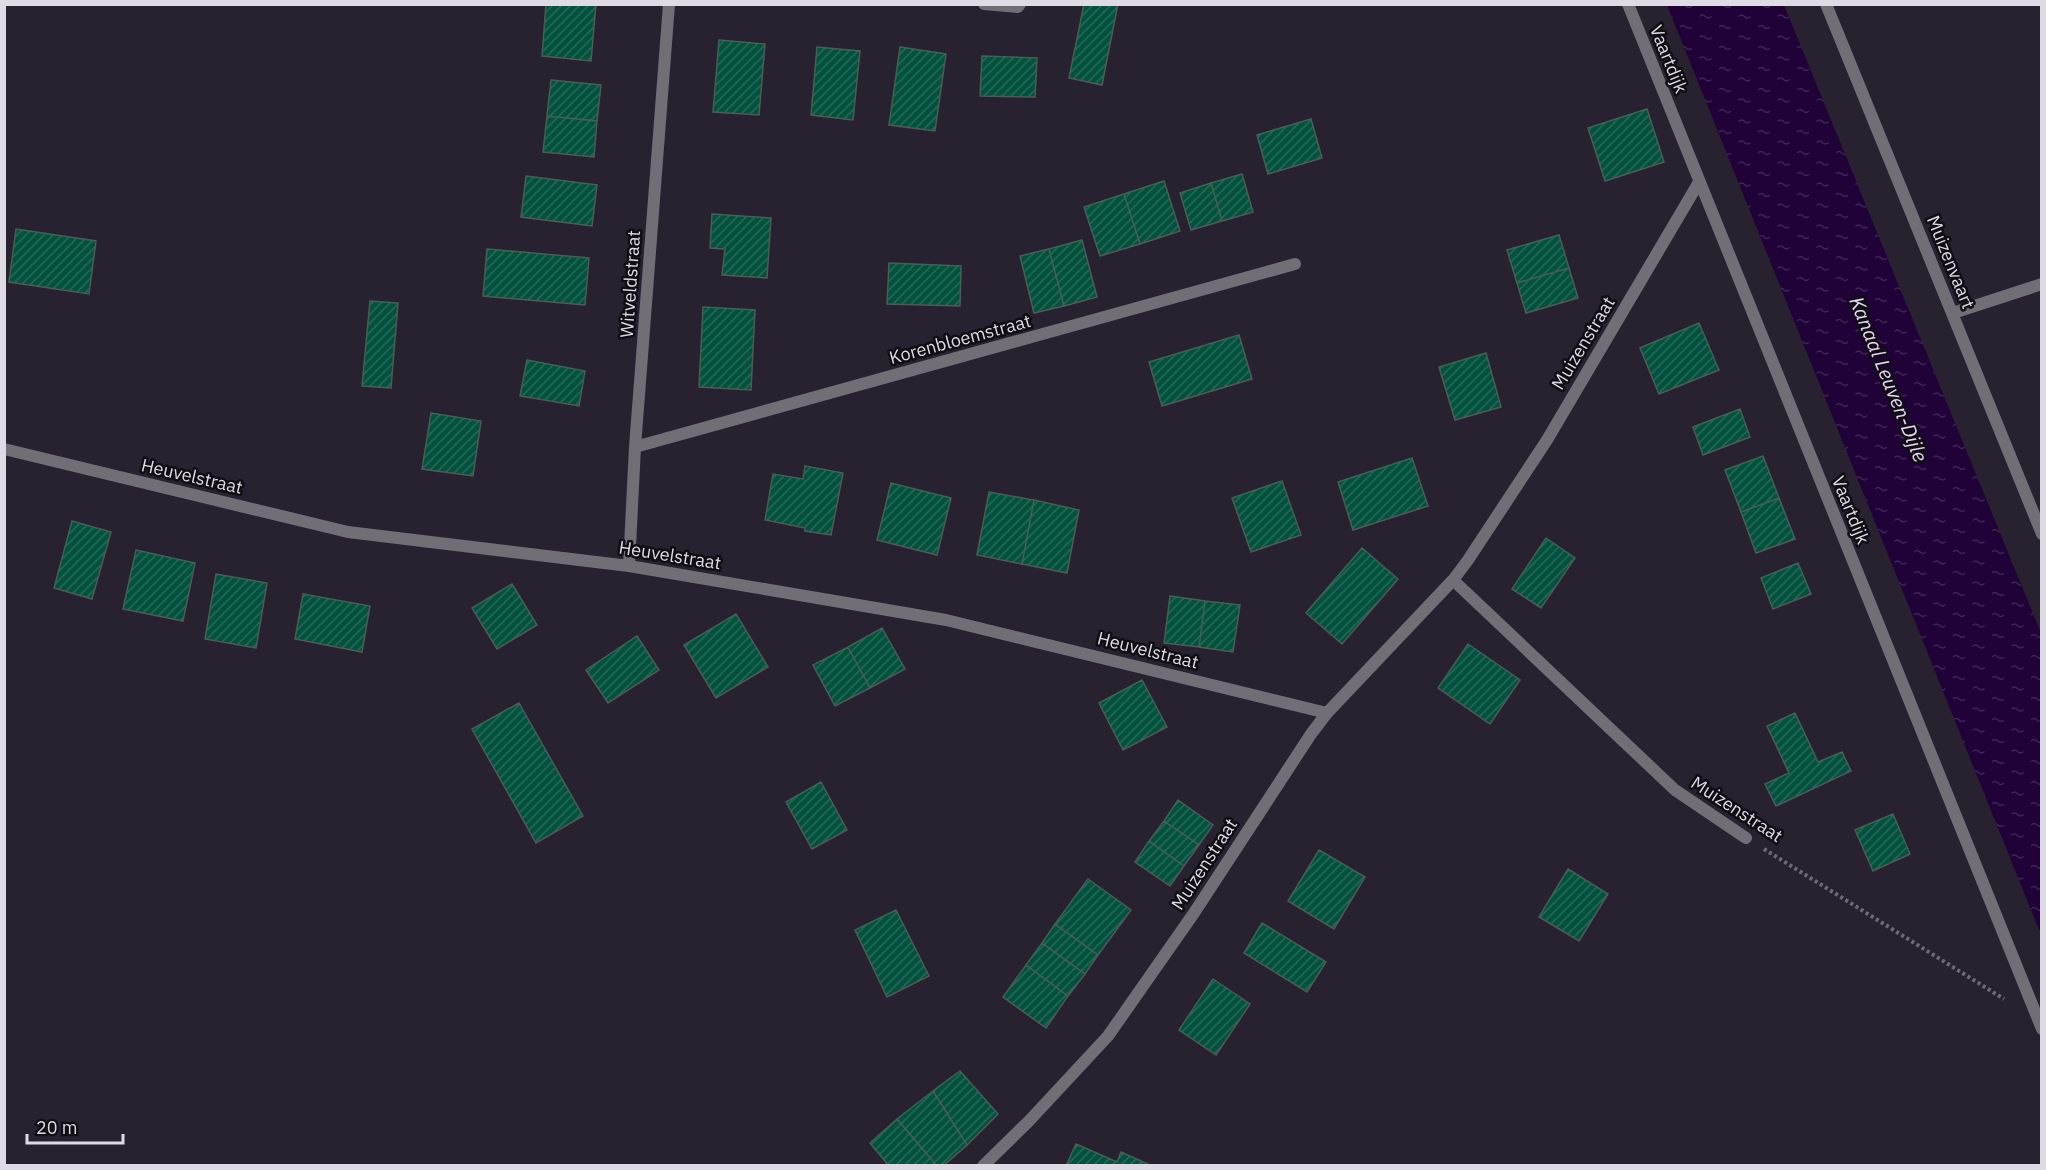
<svg xmlns="http://www.w3.org/2000/svg" width="2046" height="1170" font-family="'IBM Plex Sans',sans-serif">
<style>
.water{fill:url(#water-ripples)}
.building{fill:url(#building-hatch);stroke:#4a5d55;stroke-width:1.5}
.lines{fill:none;stroke-linecap:round;stroke-linejoin:round}
.path{stroke:#6f6a76;stroke-width:4;stroke-dasharray:3 3;stroke-linecap:butt}
.street{stroke:#716e75;stroke-width:12}
.labels{text-anchor:middle;dominant-baseline:central;stroke-width:5;stroke-linejoin:round;paint-order:stroke}
.street-label{font-size:18px;fill:#dfdbe5;stroke:#100d13}
.water-label{font-size:20px;font-style:italic;fill:#e6d7fb;stroke:#100d13}
</style>
<defs>
<pattern id="water-ripples" width="26" height="14" patternUnits="userSpaceOnUse" patternTransform="scale(1.5)"><rect width="26" height="14" fill="#200138"/><path d="M2 4q2-2 4 0t4 0M15 11q2-2 4 0t4 0" fill="none" stroke="#402555"/></pattern>
<pattern id="building-hatch" width="6" height="6" patternUnits="userSpaceOnUse" patternTransform="scale(1.5)"><rect width="6" height="6" fill="#02523d"/><path d="M-1 1l2-2M0 6l6-6M5 7l2-2" fill="none" stroke="#266a59"/></pattern>
</defs>
<rect width="100%" height="100%" fill="#282230"/>
<path class="water" d="M1667 5H1784L2041 633V935Z"/>
<path class="building" d="M546 4H596L591 61 542 56Z
M1084 4H1118L1102 85 1069 78Z
M719 40 765 44 759 115 713 112Z
M817 47 860 51 853 120 811 115Z
M900 47 946 54 935 131 889 125Z
M982 56 1037 58 1035 97 980 96Z
M551 80 601 85 597 121 547 116Z
M1647 109 1664 162 1605 181 1588 128Z
M547 116 597 121 594 157 543 152Z
M1311 119 1322 158 1268 174 1257 135Z
M1242 174 1253 212 1222 221 1211 183Z
M526 176 597 185 592 226 521 217Z
M1164 181 1180 231 1140 244 1124 194Z
M1211 183 1222 221 1191 230 1180 193Z
M1124 194 1140 244 1100 256 1084 207Z
M712 214 771 218 767 278 722 275 725 249 710 248Z
M16 229 96 241 89 294 9 282Z
M1559 235 1569 268 1517 283 1507 250Z
M1082 240 1097 297 1064 306 1049 249Z
M487 249 589 258 585 305 483 296Z
M1049 249 1064 306 1034 313 1020 256Z
M889 263 961 266 960 306 887 304Z
M1569 268 1578 298 1526 313 1517 283Z
M370 301 398 303 391 388 362 386Z
M703 307 755 310 751 390 699 387Z
M1699 323 1719 370 1659 394 1640 348Z
M1239 335 1252 379 1162 406 1149 362Z
M1486 353 1501 407 1455 420 1439 367Z
M527 360 585 371 579 406 520 396Z
M1740 409 1750 437 1703 455 1693 427Z
M431 413 481 421 473 476 422 469Z
M1763 456 1779 498 1741 512 1725 470Z
M1412 458 1428 506 1353 530 1338 482Z
M805 466 843 473 831 535 805 531V528L765 520 773 474 803 479Z
M1282 481 1301 535 1251 552 1232 498Z
M891 483 951 498 937 555 877 540Z
M989 492 1034 500 1022 564 977 555Z
M1779 498 1795 539 1756 553 1741 512Z
M1034 500 1079 510 1067 573 1022 564Z
M72 521 111 532 92 599 54 588Z
M1546 538 1575 558 1541 608 1512 589Z
M1362 548 1398 579 1342 644 1306 613Z
M136 550 195 563 183 621 123 609Z
M1798 563 1811 594 1773 609 1761 578Z
M216 574 267 583 256 648 205 639Z
M512 584 537 625 497 649 472 608Z
M303 594 370 606 362 652 295 639Z
M1170 596 1205 601 1199 647 1164 643Z
M1205 601 1240 605 1233 652 1199 647Z
M736 614 768 667 716 698 684 645Z
M882 628 905 669 870 688 848 647Z
M637 636 659 670 608 703 586 670Z
M1468 644 1520 680 1490 724 1438 688Z
M848 647 870 688 835 706 813 665Z
M1142 680 1167 727 1123 750 1099 703Z
M519 703 583 816 536 843 472 729Z
M1795 713 1818 762 1842 752 1851 771 1776 806 1765 784 1789 773 1767 726Z
M821 782 847 830 812 849 786 802Z
M1178 800 1213 825 1199 845 1164 821Z
M1893 814 1910 854 1873 871 1855 830Z
M1164 821 1199 845 1184 866 1149 841Z
M1149 841 1184 866 1170 886 1135 862Z
M1319 850 1365 877 1334 929 1288 901Z
M1568 869 1608 894 1579 941 1539 917Z
M1088 879 1131 910 1098 955 1055 924Z
M896 910 929 976 887 997 855 930Z
M1262 923 1326 962 1307 992 1244 953Z
M1055 924 1098 955 1085 974 1042 943Z
M1042 943 1085 974 1068 996 1026 965Z
M1026 965 1068 996 1046 1028 1003 997Z
M1213 979 1250 1004 1216 1055 1179 1030Z
M960 1071 998 1114 967 1145 933 1091Z
M933 1091 967 1145 943 1166H937L897 1119Z
M897 1119 937 1166H889L870 1143Z
M1076 1144 1117 1162 1121 1152 1152 1166H1066Z"/>
<g class="lines">
<path class="path" d="M1764 849 2004 999"/>
<path class="street" d="M984 4 1018 7 1020 4
M1628 4 2042 1029
M1826 4 2042 534
M1953 313 2042 284
M635 447 1295 264
M4 449 348 532 629 566 946 620 1327 713
M629 566 635 447 669 4
M1453 580 1675 790 1746 838
M983 1166 1029 1121 1108 1036 1194 913 1311 734 1327 713 1453 580 1468 560 1547 440 1699 182"/>
</g>
<g class="labels">
<g class="street-label">
<text transform="translate(1669 59) rotate(68)">Vaartdijk</text>
<text transform="translate(1951 262) rotate(68)">Muizenvaart</text>
<text transform="translate(630 284) rotate(-86)">Witveldstraat</text>
<text transform="translate(960 339) rotate(-15)">Korenbloemstraat</text>
<text transform="translate(1583 343) rotate(-59)">Muizenstraat</text>
<text transform="translate(192 476) rotate(13)">Heuvelstraat</text>
<text transform="translate(1851 510) rotate(68)">Vaartdijk</text>
<text transform="translate(670 555) rotate(9)">Heuvelstraat</text>
<text transform="translate(1148 650) rotate(14)">Heuvelstraat</text>
<text transform="translate(1737 809) rotate(33)">Muizenstraat</text>
<text transform="translate(1204 864) rotate(-57)">Muizenstraat</text>
</g>
<g class="water-label">
<text transform="translate(1889 379) rotate(68)">Kanaal Leuven-Dijle</text>
</g>
</g>
<rect width="2046" height="1170" fill="none" stroke="#dfdbe5" stroke-width="12"/>
<path d="M27 1134v9h96v-9" fill="none" stroke="#dfdbe5" stroke-width="3"/>
<text x="36" y="1134" font-size="18" fill="#dfdbe5" stroke="#100d13" stroke-width="4.5" paint-order="stroke">20 m</text>
</svg>
